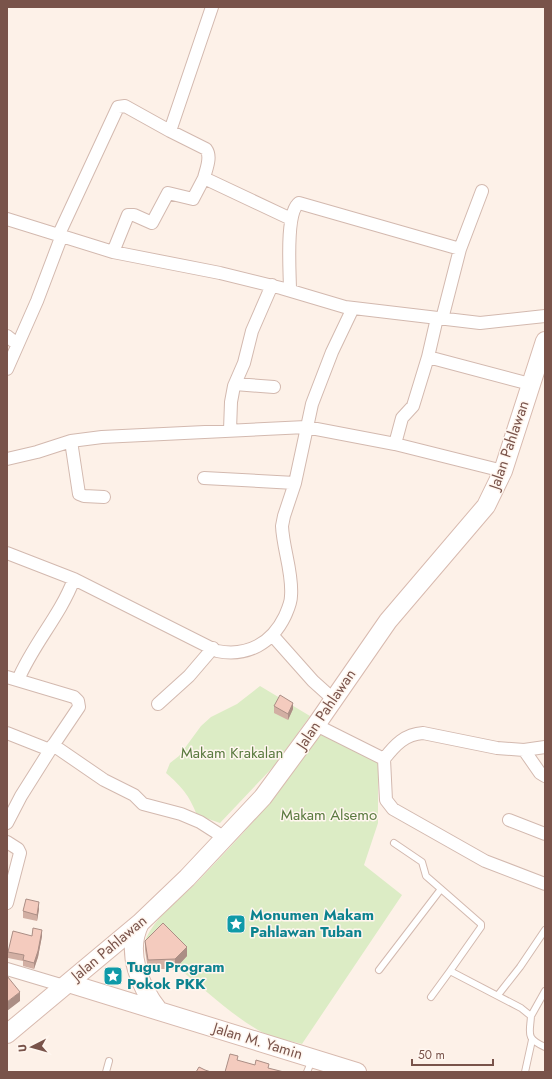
<svg xmlns="http://www.w3.org/2000/svg" width="552" height="1079" font-family="Jost,sans-serif">
<style>
.green{fill:#dcecc5}
.lines{fill:none;stroke-linecap:round;stroke-linejoin:round}
.service-casing{stroke:#d3b9af;stroke-width:8}
.minor-casing{stroke:#d3b9af;stroke-width:14}
.secondary-casing{stroke:#d8baaf;stroke-width:20}
.service{stroke:#fff;stroke-width:6}
.minor{stroke:#fff;stroke-width:12}
.secondary{stroke:#fff;stroke-width:18}
.wall{fill:#d2afa3}
.shaded-wall{fill:#ab8e85}
.building{fill:#f4cbbe;stroke:#ab8e85}
.labels{text-anchor:middle;dominant-baseline:central;stroke-width:3;stroke-linejoin:round;paint-order:stroke}
.street-label{font-size:15px;fill:#79534a;stroke:#fff6ef}
.park-label{font-size:15px;fill:#5a7a3f;stroke:#fff6ef}
.culture-label{font-size:15px;font-weight:bold;fill:#0d838f;stroke:#fff6ef;text-anchor:start}
</style>
<rect width="100%" height="100%" fill="#fdf1e8"/>
<path class="green" d="M260 686 310 716 274 766 220 823 197 815C189 795 182 787 166 773L170 763 179 756 201 726 211 717 237 704Z
M318 733 378 760V823L364 865 402 895 302 1044C287 1040 271 1038 258 1030 229 1013 203 988 177 967L173 970 145 941C155 916 181 899 199 880 242 835 288 787 318 733Z
M103 976a10 10 0 1 1 20 0a10 10 0 1 1-20 0Z"/>
<g class="lines">
<g class="service-casing">
<path id="service" d="M394 843 422 862 426 876 441 889
M379 970 441 889 481 924V927L450 971 521 1008 531 1016C530 1034 525 1038 545 1047
M498 995 520 967 545 930
M431 997 450 971
M531 1016 545 991
M106 1072 109 1061
M307 1072 312 1060
M525 1072 532 1040"/>
</g>
<g class="minor-casing">
<path id="minor" d="M204 178C206 169 212 157 206 149L170 131 212 7
M7 219 113 252 220 273 281 288 345 307 480 323 545 316
M59 234 118 107 125 106 170 131
M113 252 128 215H134L152 223 168 193 193 199 204 178 291 219
M290 290C290 273 285 213 299 203L460 249
M442 319 460 249 482 191
M7 336 17 344
M428 357 437 318
M7 369 37 301 62 235
M235 384 274 387
M230 430 231 402 234 386 244 363 252 331 272 285
M71 441 79 494 84 496 104 497
M395 444 402 418 413 406 428 357 530 384
M7 459 37 452 71 441 102 437 306 427 395 444 503 471
M204 478 295 483
M7 553 74 579 217 651C248 657 272 643 285 616 288 609 291 603 291 596 293 573 283 549 282 526L284 516 295 483 312 404 332 352 353 308
M273 636 313 681 333 699
M7 677 74 697 78 701 79 707 50 750
M18 680C33 644 60 616 74 579
M158 704 189 676 213 648
M316 725 384 759
M7 733 50 750 21 796 7 823
M53 745 104 780 134 795 143 804 181 814 200 822 225 838
M524 750 545 747
M545 776 540 773 524 750 497 748 423 733C405 734 395 745 384 759L386 800 393 809 485 861 545 884
M509 820 545 834
M7 842 18 849 20 853 7 903
M7 969 64 986"/>
</g>
<g class="secondary-casing">
<path id="secondary" d="M140 923C125 952 140 987 159 1011
M68 983 357 1072
M7 1034 140 923 187 878 263 797 316 725 388 621 486 506 503 471 545 341"/>
</g>
<use href="#service" class="service"/>
<use href="#minor" class="minor"/>
<use href="#secondary" class="secondary"/>
</g>
<path class="wall" d="M274 706 293 709 288 720 274 713Z
M39 909 37 921 23 918V911Z
M32 936H42L38 957 34 969 23 966V961L8 958V952Z
M145 941 187 956 175 969H148L145 950Z"/>
<path class="shaded-wall" d="M293 703V709L288 720V714Z
M8 858V864L7 868V862Z
M39 902V909L37 921V915Z
M42 930V936L38 957 34 969V963Z
M187 947V956L175 969V959Z
M20 992V1001L7 1011V1002Z"/>
<path class="building" d="M280 695 293 703 288 714 274 706Z
M26 899 39 902 37 915 23 911Z
M163 923 187 947 175 959 148 960 145 941Z
M33 928 42 930 38 951 34 963 23 960 24 955 8 952 13 931 32 936Z
M7 976 20 992 7 1002Z
M230 1054 238 1056 237 1060 255 1065 256 1060 269 1064 268 1068 284 1072H225Z
M199 1067 205 1070 211 1072H196Z"/>
<defs>
<g id="sight-square" transform="scale(1)"><rect x="-9" y="-9" width="18" height="18" rx="4" fill="#0f9aa8" stroke="#fff6ef"/><path d="M0-6L1.8-2.2L6-1.7L2.9 1.2L3.7 5.4L0 3.3L-3.7 5.4L-2.9 1.2L-6-1.7L-1.8-2.2Z" fill="#fff"/></g>
</defs>
<g fill-rule="evenodd">
<use href="#sight-square" x="236" y="924"/>
<use href="#sight-square" x="113" y="976"/>
</g>
<g class="labels">
<g class="street-label">
<text transform="translate(509 445) rotate(-71)">Jalan Pahlawan</text>
<text transform="translate(326 709) rotate(-56)">Jalan Pahlawan</text>
<text transform="translate(109 948) rotate(-40)">Jalan Pahlawan</text>
<text transform="translate(258 1041) rotate(17)">Jalan M. Yamin</text>
</g>
<g class="park-label">
<text x="232" y="753">Makam Krakalan</text>
<text x="329" y="815">Makam Alsemo</text>
</g>
<g class="culture-label">
<text x="250" y="915">Monumen Makam<tspan x="250" dy="17">Pahlawan Tuban</tspan></text>
<text x="127" y="967">Tugu Program<tspan x="127" dy="17">Pokok PKK</tspan></text>
</g>
</g>
<rect width="552" height="1079" fill="none" stroke="#79534a" stroke-width="16"/>
<g transform="translate(32 1047) rotate(264)" stroke="#fff6ef" stroke-width="3" paint-order="stroke">
<path d="M0-3L7 15L0 10L-7 15Z" fill="#79534a"/>
<text y="-6" font-size="11" font-weight="bold" text-anchor="middle" fill="#79534a">U</text>
</g>
<path d="M412 1059v6h81v-6" fill="none" stroke="#79534a" stroke-width="2"/>
<text x="418" y="1059" font-size="12" fill="#79534a" stroke="#fff6ef" stroke-width="3" paint-order="stroke">50 m</text>
</svg>
